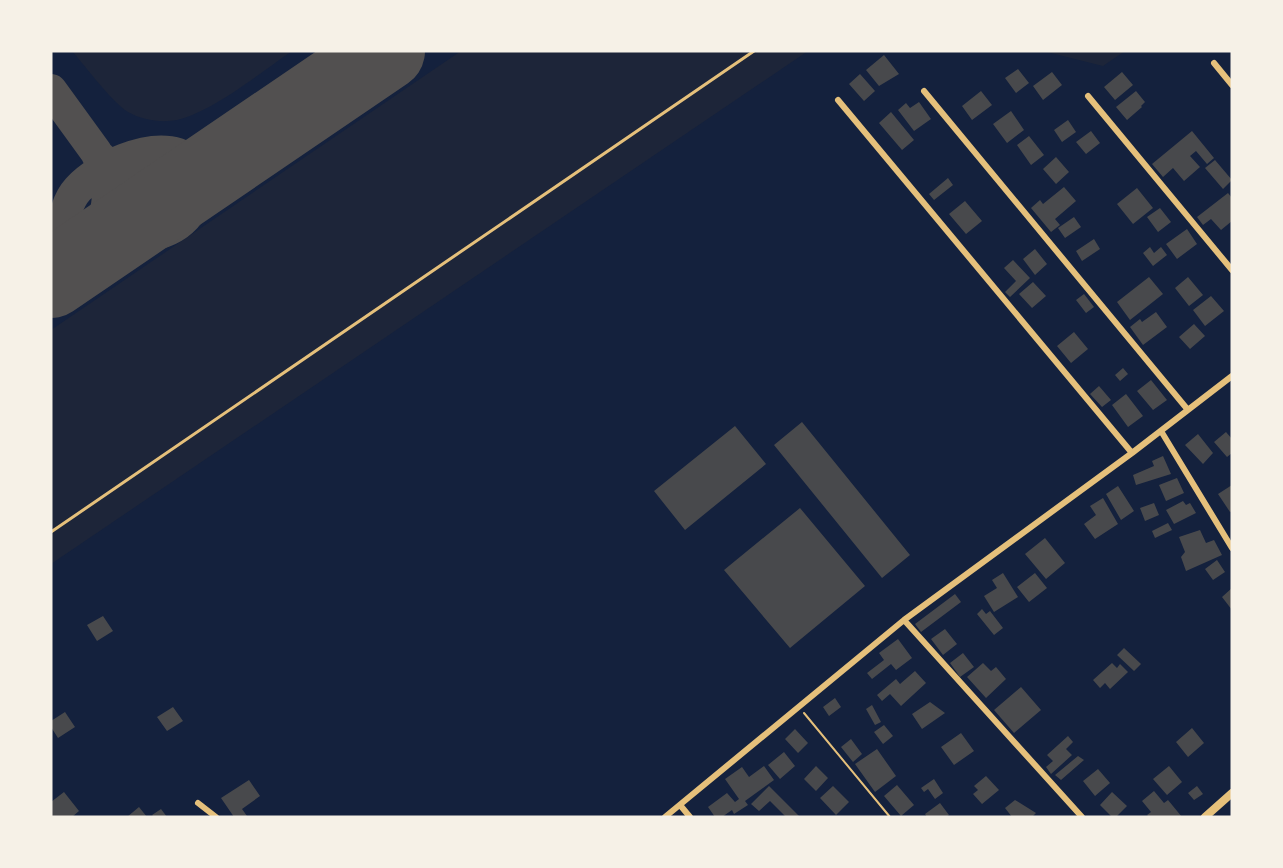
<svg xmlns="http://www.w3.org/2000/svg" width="1283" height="868" font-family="'Noto Sans',sans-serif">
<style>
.green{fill:#1d2539}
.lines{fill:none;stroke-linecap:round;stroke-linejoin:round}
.taxiway{stroke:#525050;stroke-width:32}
.runway{stroke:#525050;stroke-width:78}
.building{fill:#48494c}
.path{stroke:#e5c07b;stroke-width:2}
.service{stroke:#e5c07b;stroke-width:3}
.minor{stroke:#e5c07b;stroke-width:6}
.tertiary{stroke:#e5c07b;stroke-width:8}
</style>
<rect width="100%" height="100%" fill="#14213d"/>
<path class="green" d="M72 51H292C261 72 214 111 177 120 161 123 142 120 128 112 113 103 85 66 72 51Z
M461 51H808L51 564V330Z
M1043 51H1125L1103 66Z"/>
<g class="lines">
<path class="taxiway" d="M51 90 96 152C117 192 108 219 85 255
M100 157C130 190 159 187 200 177
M51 270C68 245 57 212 78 189 99 167 147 144 178 154 212 165 201 208 178 224 153 242 121 235 96 248"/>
<path class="runway" d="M51 279 386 51"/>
</g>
<path class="building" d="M884 55 899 74 879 86 866 70Z
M1018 69 1029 83 1016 93 1005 78Z
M1052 72 1062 85 1043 100 1033 86Z
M1122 72 1133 85 1115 100 1104 87Z
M860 74 875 91 864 101 849 84Z
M981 91 992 105 972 120 962 106Z
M1136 91 1145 102 1141 106 1142 107 1127 120 1116 107Z
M919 102 931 119 914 131 898 110 906 103 910 108Z
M1011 111 1024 130 1007 143 993 124Z
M891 112 914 140 902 150 879 123Z
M1068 120 1076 132 1062 142 1054 130Z
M1091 131 1100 143 1086 154 1076 142Z
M1192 131 1214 158 1207 164 1196 151 1190 156 1200 167 1184 181 1173 168 1163 177 1152 164Z
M1029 136 1044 155 1031 165 1017 145Z
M1056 157 1069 172 1056 184 1043 169Z
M1215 160 1232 180 1223 189 1205 168Z
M948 178 953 185 934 200 929 194Z
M1064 187 1076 201 1055 219 1060 225 1051 232 1031 208 1040 200 1043 204Z
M1137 188 1153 208 1133 224 1117 204Z
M1228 193 1232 198V221L1221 230 1211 219 1203 225 1197 217Z
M965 201 982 221 966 234 949 214Z
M1160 208 1171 222 1158 232 1147 217Z
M1074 217 1081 227 1065 238 1058 228Z
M1187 229 1197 244 1177 259 1166 244Z
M1094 239 1100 249 1082 261 1076 251Z
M1150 247 1154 253 1161 247 1167 255 1153 266 1143 253Z
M1035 249 1047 264 1035 275 1023 259Z
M1013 260 1030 278 1010 297 1005 292 1016 281 1004 268Z
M1149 277 1163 294 1130 320 1117 302Z
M1188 277 1203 295 1189 306 1175 288Z
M1033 282 1046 296 1032 308 1019 294Z
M1084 294 1094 307 1086 313 1076 300Z
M1211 296 1224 311 1205 326 1193 310Z
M1156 312 1167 327 1143 345 1130 327 1140 319 1142 322Z
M1194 324 1205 336 1190 349 1179 337Z
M1074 332 1088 349 1071 363 1057 346Z
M1123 368 1128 374 1120 381 1115 375Z
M1151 380 1167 400 1153 410 1137 391Z
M1099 386 1111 400 1102 407 1090 394Z
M1126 394 1143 416 1128 427 1112 405Z
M802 422 910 555 882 578 774 445Z
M735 426 766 464 685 530 654 491Z
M1226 432 1232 439V453L1227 457 1214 442Z
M1198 434 1213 453 1203 464 1185 445Z
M1163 456 1171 474 1136 485 1133 475 1154 466 1152 461Z
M1177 478 1184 493 1166 501 1159 485Z
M1232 485V511L1230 512 1218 494Z
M1118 486 1134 511 1121 520 1106 494Z
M1103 498 1118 524 1095 539 1084 524 1096 515 1090 506Z
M1183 501 1186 505 1190 503 1196 513 1174 524 1166 510Z
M1154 503 1159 515 1145 521 1140 508Z
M800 508 865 586 790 648 724 570Z
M1168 523 1172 530 1155 538 1152 531Z
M1200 530 1206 543 1214 540 1222 555 1186 571 1181 557 1185 552 1179 537Z
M1045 538 1065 563 1046 579 1025 554Z
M1217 560 1225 572 1213 580 1205 569Z
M1003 573 1018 597 994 612 984 596 997 588 992 580Z
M1035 573 1047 588 1029 602 1017 587Z
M1232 588V610L1222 597Z
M955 594 961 602 921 632 915 624Z
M982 609 986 614 990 611 1003 628 994 635 977 614Z
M103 616 113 631 97 641 87 625Z
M945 629 957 644 943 655 931 639Z
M898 639 912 658 896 670 891 664 872 679 867 673 884 660 879 653Z
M1124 648 1141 664 1134 671 1117 655Z
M963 653 974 667 960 677 950 663Z
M983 663 991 671 996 667 1006 679 986 698 967 677Z
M1112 663 1117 668 1120 664 1128 672 1110 689 1105 683 1100 688 1093 680Z
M915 671 926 683 901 706 890 694 882 701 877 695 896 679 900 684Z
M1021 687 1041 710 1014 733 994 710Z
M835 698 841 707 829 716 823 707Z
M930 702 945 713 922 729 912 714Z
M872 705 881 722 875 725 866 709Z
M173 707 183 721 167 731 157 717Z
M65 712 75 727 58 738 51 727V721Z
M884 725 893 736 883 744 874 732Z
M1192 728 1204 743 1188 757 1176 742Z
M795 729 808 743 798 753 785 739Z
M961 733 974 751 954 765 941 747Z
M1068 736 1073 742 1066 749 1072 755 1051 774 1046 767 1053 761 1047 755Z
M851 739 862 754 853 762 841 747Z
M877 749 896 776 875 792 855 764Z
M784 752 795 766 780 779 768 765Z
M1078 756 1084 760 1061 780 1055 775Z
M764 766 774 780 745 801 748 805 734 814 732 810 722 817H715L708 807 727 793 735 802 739 799 725 779 742 767 749 777Z
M816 766 828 778 816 791 804 779Z
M1169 766 1182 782 1167 795 1153 779Z
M1098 769 1110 783 1095 796 1083 781Z
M986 776 999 790 982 804 973 794 978 790 974 786Z
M934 779 943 793 935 799 928 789 924 792 921 788Z
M249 780 260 796 242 809 247 816 234 817 221 798Z
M897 785 914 805 901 816 884 796Z
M769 786 800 817H786L770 801 759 811 751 804Z
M833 786 849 802 836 815 820 798Z
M1197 786 1203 794 1194 800 1188 793Z
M1154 791 1164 803 1168 800 1182 817H1149L1147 815 1151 812 1142 801Z
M64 792 79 811 72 817H51V802Z
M1112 792 1127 806 1116 817H1112L1100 805Z
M1015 800 1036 813 1032 817H1012L1005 808Z
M940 803 949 815 946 817H927L925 814Z
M139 807 147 817H127Z
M161 809 167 817H154L152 815Z"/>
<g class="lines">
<path class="path" d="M804 713 890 817"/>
<path class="service" d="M51 532 754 51"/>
<path class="minor" d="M1214 63 1232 85
M924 91 1188 410
M1088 96 1232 270
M838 100 1132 453
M1161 431 1232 548
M904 620 1082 817
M198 803 216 817
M680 805 690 817
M665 817 904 620 1132 453 1232 376"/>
<path class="tertiary" d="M1205 817 1232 793"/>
</g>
<rect width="1283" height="868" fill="none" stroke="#f6f1e7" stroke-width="105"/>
</svg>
